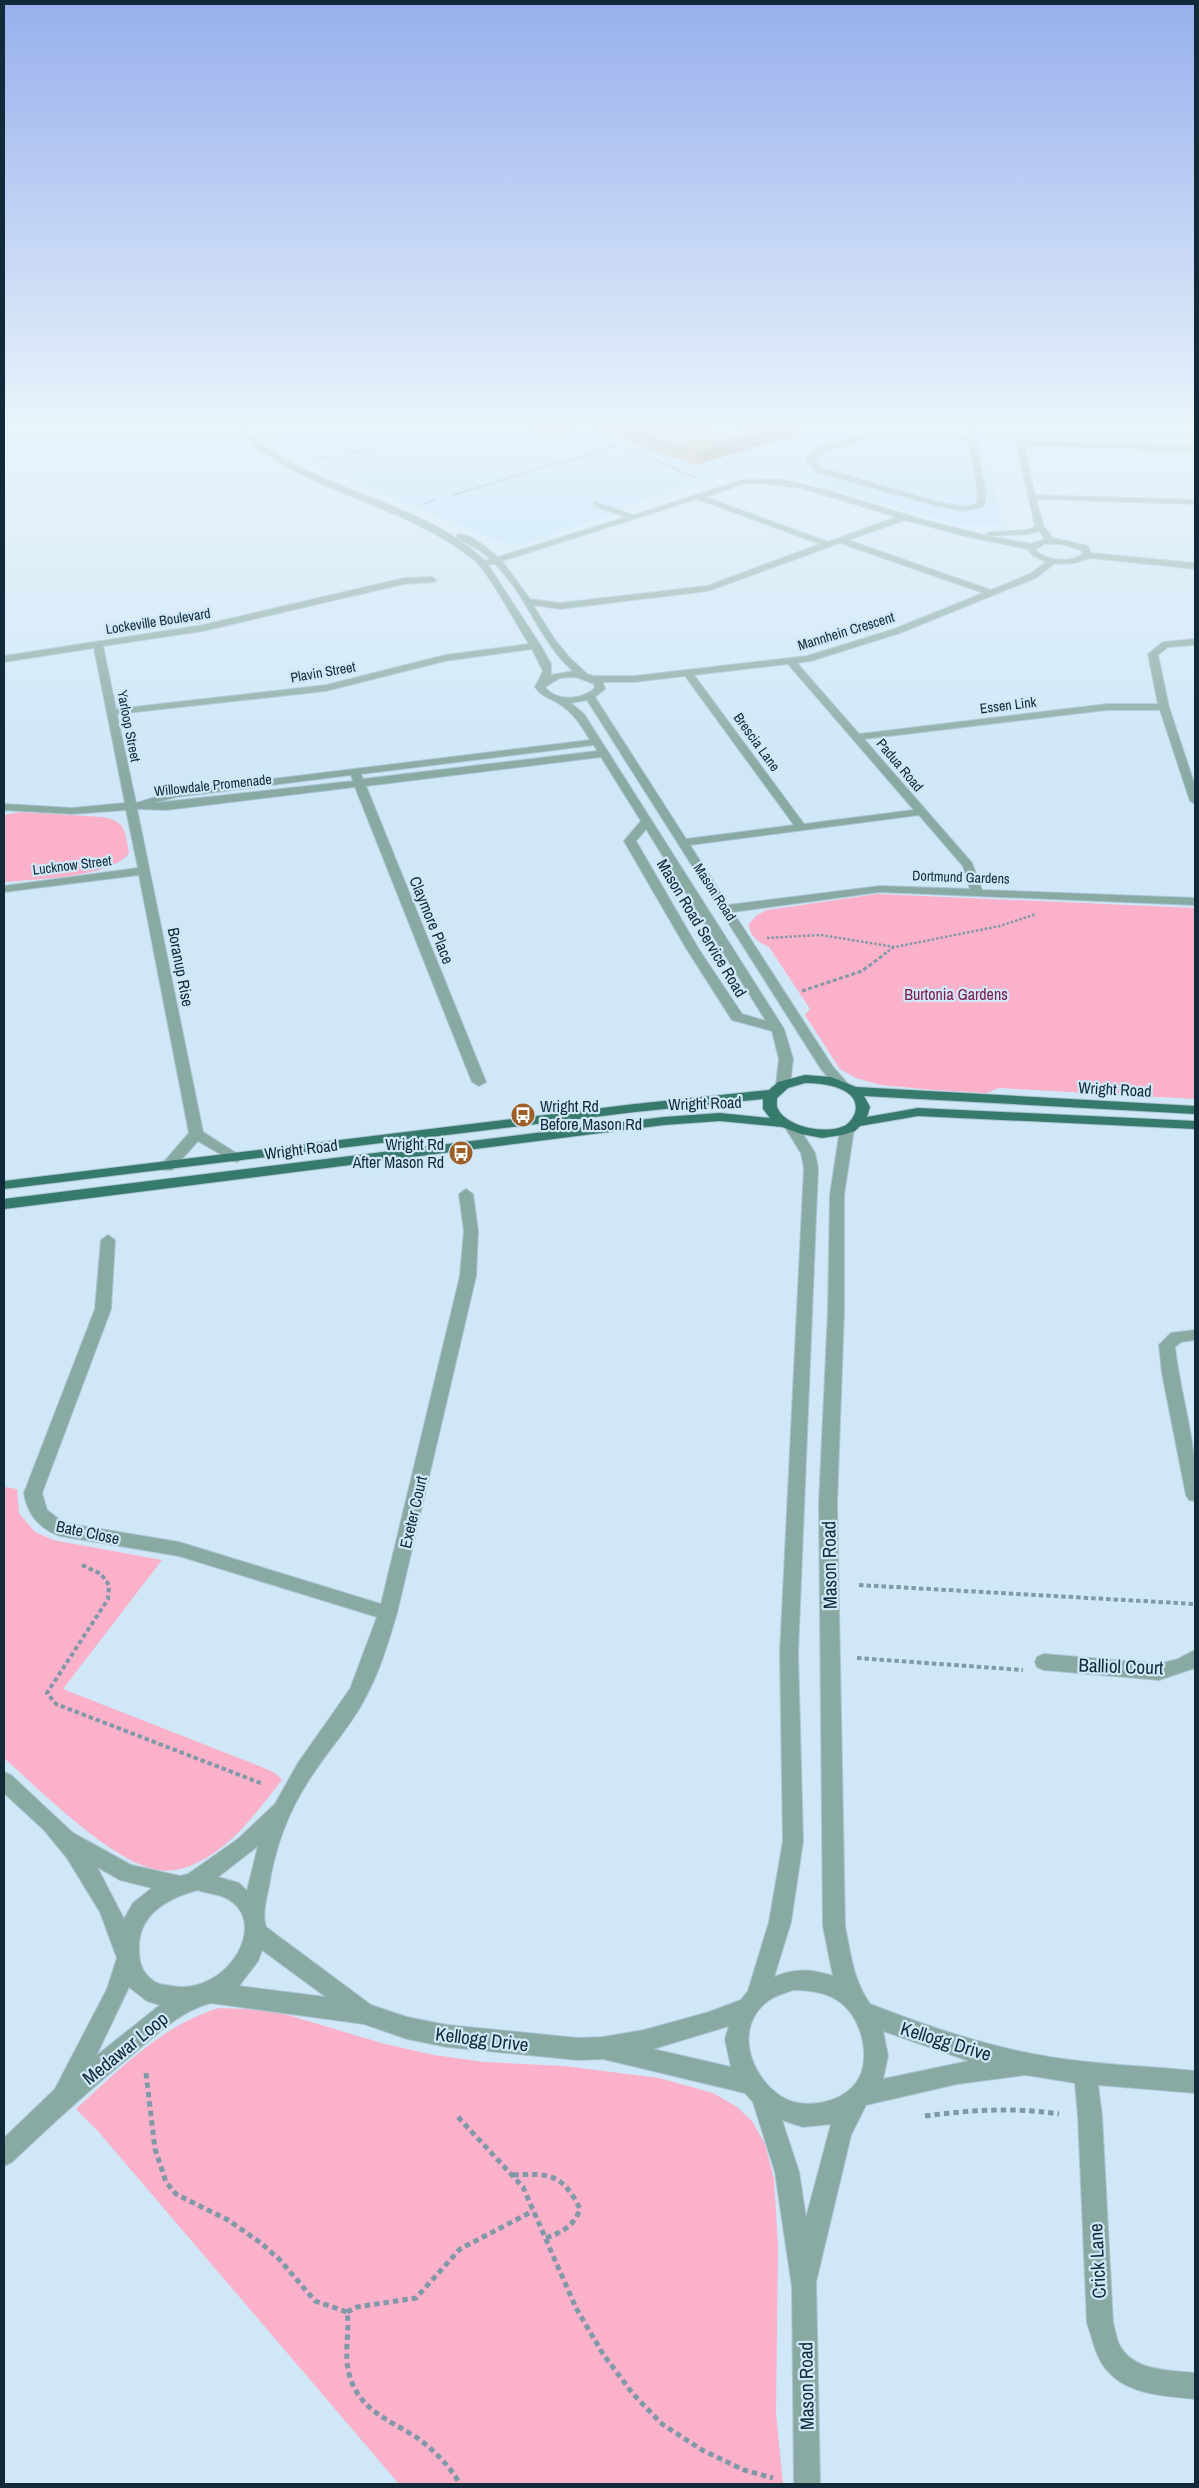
<svg xmlns="http://www.w3.org/2000/svg" width="1199" height="2488" font-family="'Archivo Narrow',sans-serif">
<rect width="100%" height="100%" fill="#cfe7f7"/>
<!-- built -->
<polygon fill="#b8e1fd" points="264,425 983,425 1002,526 963,526 786,476 767,472 752,473 741,470 620,508 611,515 523,543 504,543 312,465"/>
<!-- green -->
<g fill="#fab1c9">
<path d="M 21,812 L 102,817 C 126,821 125,831 129,853 C 112,878 33,879 4,882 L 4,815 Z"/>
<path d="M 877,894 L 1195,908 L 1195,1099 L 999,1088 L 986,1093 L 934,1090 L 881,1085 L 856,1078 L 840,1069 L 805,1015 L 810,1009 L 769,947 C 759,943 749,936 749,924 L 757,915 L 767,910 Z"/>
<path d="M 4,1487 L 17,1489 L 19,1513 L 35,1532 L 53,1540 L 162,1560 L 63,1689 L 264,1768 L 275,1773 L 282,1780 C 265,1801 248,1825 227,1843 C 209,1858 183,1874 159,1870 C 113,1864 39,1789 4,1758 Z"/>
<path d="M 219,2008 L 271,2010 L 385,2044 L 434,2055 L 484,2062 L 564,2066 L 659,2078 L 713,2093 L 737,2107 L 752,2121 L 765,2144 L 774,2179 L 778,2246 L 776,2413 L 783,2484 L 399,2484 L 97,2130 L 76,2109 C 119,2070 162,2025 219,2008 Z"/>
</g>
<g fill="none" stroke-linecap="round" stroke-linejoin="round">
<defs>
<g id="minor">
<path d="M 238,425 L 245,425 C 261,450 287,461 312,473 C 367,499 442,518 485,561 L 490,559 L 479,550 L 457,538 L 457,534 C 471,533 488,549 498,557 L 626,517 L 594,506 L 594,502 L 634,515 L 742,480 L 780,479 L 826,490 L 924,520 L 984,535 L 1031,544 L 1045,539 L 1039,531 L 1029,534 L 990,536 L 986,534 L 990,532 L 1028,530 L 1035,526 L 1012,425 L 1020,425 L 1023,441 L 1195,447 L 1195,451 L 1024,445 L 1035,495 L 1195,500 L 1195,504 L 1036,499 L 1044,527 L 1053,538 L 1088,546 L 1091,553 L 1195,563 L 1195,569 L 1090,558 L 1075,563 L 1054,564 L 1036,578 L 900,633 L 811,661 L 797,663 L 859,734 L 1107,704 L 1158,704 L 1148,654 L 1163,642 L 1195,639 L 1195,645 L 1168,647 L 1158,655 L 1169,707 L 1195,786 L 1195,804 L 1190,801 L 1160,710 L 1107,710 L 864,739 L 972,863 L 982,890 L 1195,898 L 1195,905 L 880,892 L 733,912 L 833,1067 L 849,1085 L 847,1088 L 837,1088 L 821,1069 L 587,700 L 571,703 L 584,714 L 784,1029 L 793,1059 L 790,1085 L 783,1089 L 776,1085 L 779,1059 L 772,1031 L 732,1020 L 686,948 L 624,841 L 641,821 L 601,757 L 366,786 L 486,1082 L 479,1086 L 472,1082 L 355,787 L 166,810 L 137,809 L 203,1132 L 244,1158 L 237,1162 L 232,1161 L 198,1141 L 172,1170 L 162,1170 L 160,1167 L 162,1164 L 189,1133 L 139,875 L 4,892 L 4,886 L 138,868 L 126,810 L 72,814 L 4,810 L 4,804 L 72,808 L 125,803 L 94,648 L 4,662 L 4,656 L 203,625 L 404,578 L 432,577 L 436,580 L 435,582 L 404,584 L 203,631 L 103,646 L 116,709 L 326,685 L 445,655 L 529,644 C 516,624 489,572 473,559 C 428,523 372,506 320,483 C 289,468 257,455 238,425 ZM 760,483 L 801,488 L 896,517 L 828,542 L 705,497 L 743,484 ZM 697,499 L 820,544 L 707,586 L 560,603 L 530,599 L 502,561 ZM 905,520 L 968,537 L 1028,549 L 1033,556 L 1046,562 L 1030,574 L 991,590 L 848,540 ZM 840,543 L 983,593 L 894,629 L 807,656 L 634,676 L 594,676 L 587,674 L 569,657 L 555,640 L 533,605 L 560,609 L 708,591 ZM 1044,544 L 1061,544 L 1081,550 L 1083,554 C 1070,563 1047,561 1035,550 ZM 495,564 C 527,595 539,641 573,671 L 551,675 L 551,664 L 541,646 L 488,565 ZM 532,649 L 543,671 L 535,687 C 542,697 548,697 558,703 C 573,712 581,725 590,740 L 175,791 L 136,803 L 117,714 L 326,691 L 445,661 ZM 788,664 L 914,810 L 804,824 L 694,675 ZM 685,676 L 794,825 L 686,839 L 595,697 L 605,689 L 603,682 L 634,682 ZM 576,677 L 594,684 L 595,688 C 582,700 556,702 545,687 L 560,678 ZM 594,745 L 597,751 L 363,779 L 361,774 ZM 351,775 L 353,781 L 154,803 L 176,797 ZM 919,815 L 963,866 L 970,889 L 880,886 L 728,905 L 690,845 ZM 646,829 L 766,1021 L 742,1014 L 698,948 L 636,841 Z"/>
<path d="M 966,425 L 974,425 L 986,495 L 984,506 L 965,511 L 937,506 L 816,472 L 806,460 L 810,453 L 818,448 L 876,431 L 947,433 L 968,436 ZM 876,435 L 947,437 L 969,441 L 978,495 L 977,503 L 965,507 L 938,502 L 822,468 L 814,460 L 824,452 Z"/>
<path d="M 793,1125 L 798,1126 L 815,1153 L 818,1168 L 798,1653 L 803,1841 L 791,1922 L 774,1977 C 795,1968 812,1969 833,1976 L 823,1926 L 819,1504 L 828,1311 L 830,1195 L 840,1129 L 847,1125 L 854,1129 L 844,1195 L 844,1311 L 837,1504 L 845,1926 C 851,1956 853,1979 870,2004 C 929,2027 988,2047 1050,2057 C 1098,2065 1147,2066 1195,2071 L 1195,2093 L 1098,2085 L 1102,2116 L 1113,2323 C 1115,2329 1116,2336 1118,2342 C 1131,2372 1168,2370 1195,2373 L 1195,2399 C 1166,2396 1126,2395 1106,2369 C 1095,2356 1093,2339 1087,2323 L 1078,2116 L 1075,2083 L 1026,2075 L 957,2084 L 866,2105 L 851,2135 L 816,2282 L 820,2484 L 794,2484 L 792,2287 L 775,2172 L 753,2102 L 745,2093 L 603,2059 L 578,2060 L 447,2047 L 407,2039 L 364,2024 L 211,2003 C 180,2011 156,2035 132,2055 C 90,2089 51,2125 12,2162 L 4,2166 L 4,2138 L 55,2089 L 107,1989 L 117,1958 L 100,1912 L 67,1858 L 44,1830 L 4,1793 L 4,1772 L 11,1775 L 73,1833 L 131,1865 L 180,1876 L 188,1874 L 238,1839 L 275,1804 L 298,1763 L 350,1689 L 377,1617 L 179,1556 L 60,1536 C 40,1529 27,1514 24,1493 L 95,1309 L 101,1240 L 108,1235 L 115,1240 L 111,1309 L 42,1493 L 47,1510 L 64,1523 L 179,1542 L 381,1604 L 460,1276 L 464,1231 L 459,1194 L 466,1189 L 473,1194 L 478,1231 L 476,1276 L 397,1613 C 388,1643 379,1674 363,1702 C 349,1728 329,1749 313,1774 C 290,1807 275,1846 269,1886 C 266,1900 262,1915 266,1927 L 371,2005 L 407,2017 L 447,2025 L 578,2038 L 603,2037 L 644,2030 L 709,2012 L 741,2000 L 748,1991 L 769,1922 L 783,1841 L 780,1653 L 804,1168 L 801,1153 L 786,1129 ZM 258,1846 L 247,1891 L 239,1883 L 218,1877 ZM 97,1867 L 120,1880 L 152,1888 L 133,1903 L 124,1919 ZM 198,1890 C 206,1893 216,1894 224,1897 C 273,1919 228,1996 172,1986 C 165,1985 157,1985 151,1979 C 141,1971 139,1961 139,1949 C 138,1914 168,1898 198,1890 ZM 262,1950 L 326,1997 L 239,1986 L 258,1961 ZM 129,1987 L 147,2001 L 160,2005 L 96,2056 ZM 793,1990 C 804,1990 816,1991 827,1995 C 855,2005 868,2039 863,2067 C 857,2100 809,2113 782,2097 C 750,2077 733,2027 768,2001 C 774,1996 785,1993 793,1990 ZM 729,2026 L 725,2039 L 731,2067 L 653,2049 ZM 883,2031 L 969,2061 L 883,2079 L 888,2056 ZM 782,2120 L 803,2127 L 831,2124 L 806,2218 L 799,2172 Z"/>
<path d="M 1195,1330 L 1195,1340 L 1181,1342 L 1175,1347 C 1181,1400 1199,1447 1195,1501 L 1189,1500 L 1186,1495 L 1162,1373 L 1159,1345 L 1171,1333 Z"/>
<polygon points="1195,1650 1195,1668 1159,1680 1044,1670 1037,1667 1035,1662 1037,1657 1044,1654 1159,1664 1178,1659"/>
</g>
<path id="major" d="M 805,1075 L 831,1077 L 856,1087 L 1195,1106 L 1195,1114 L 864,1096 L 870,1107 L 867,1117 L 918,1108 L 1195,1121 L 1195,1129 L 918,1116 L 860,1126 L 855,1131 L 842,1135 L 822,1138 L 801,1134 L 782,1127 L 720,1121 L 664,1125 L 4,1209 L 4,1199 L 664,1117 L 720,1113 L 770,1118 L 763,1109 L 763,1099 L 635,1112 L 4,1189 L 4,1181 L 635,1104 L 769,1090 L 778,1082 ZM 805,1083 C 822,1083 862,1087 855,1113 C 853,1118 850,1122 846,1125 C 829,1135 787,1128 778,1109 C 776,1106 777,1102 777,1098 L 788,1088 Z"/>
</defs>
<!-- minor casing -->
<use href="#minor" stroke="#adc5d5" stroke-width="2"/>
<!-- major casing -->
<use href="#major" stroke="#adc5d5" stroke-width="2"/>
<!-- path-far4 -->
<g stroke="#8099a9" stroke-width="2" stroke-dasharray="2 1" stroke-linecap="butt">
<polyline points="538,434 586,436 678,468 673,469 697,478"/>
<polyline points="346,454 378,448 391,425"/>
<polyline points="319,458 329,457"/>
<polyline points="453,495 615,446"/>
<polyline points="423,504 435,500"/>
</g>
<!-- path-far3 -->
<g stroke="#8099a9" stroke-width="2.5" stroke-dasharray="2.5 2" stroke-linecap="butt">
<polyline points="767,938 821,935 895,947 1000,926 1036,914"/>
<polyline points="884,954 894,947"/>
</g>
<!-- path-far2 -->
<polyline stroke="#8099a9" stroke-width="3" stroke-dasharray="4 2.5" stroke-linecap="butt" points="802,991 862,971 886,953"/>
<!-- path-far1 -->
<g stroke="#8099a9" stroke-width="4" stroke-dasharray="4.5 3" stroke-linecap="butt">
<polyline points="82,1565 101,1574 109,1585 108,1599 47,1693 56,1704 263,1784"/>
<polyline points="859,1585 1195,1604"/>
<polyline points="857,1658 1023,1670"/>
</g>
<!-- path -->
<g stroke="#8099a9" stroke-width="5" stroke-dasharray="5.5 4" stroke-linecap="butt">
<path d="M 146,2073 L 155,2149 L 166,2182 L 176,2194 L 228,2220 L 261,2243 L 280,2260 L 315,2301 L 347,2312 C 350,2333 343,2356 350,2377 C 360,2410 389,2420 416,2437 C 434,2450 449,2465 460,2484"/>
<path d="M 925,2116 C 970,2110 1014,2107 1059,2114"/>
<polyline points="458,2117 523,2187 576,2308 603,2354 633,2394 662,2424 702,2450 744,2470 773,2478"/>
<path d="M 513,2175 C 550,2173 563,2174 580,2209 C 574,2226 562,2232 546,2238"/>
<polyline points="347,2312 357,2307 416,2298 460,2249 533,2211"/>
</g>
<!-- minor -->
<use href="#minor" fill="#89aaa2" fill-rule="evenodd"/>
<!-- major -->
<use href="#major" fill="#367a6c" fill-rule="evenodd"/>
</g>
<!-- wall -->
<polygon fill="#bb8c69" points="533,425 697,425 739,439 740,425 799,425 798,440 777,440 696,465 590,428 570,428 568,433 533,432"/>
<!-- shaded-wall -->
<g fill="#997255">
<polygon points="568,425 569,425 570,428 568,433"/>
<polygon points="778,427 777,440 696,465 697,452"/>
</g>
<!-- building -->
<polygon fill="#daa37a" stroke="#997255" points="618,425 697,425 739,439 740,425 799,425 799,428 778,427 697,452"/>
<!-- sky -->
<linearGradient id="sky" x2="0" y2="1"><stop stop-color="#97afed"/><stop offset="0.55" stop-color="#e9f4fb"/><stop offset="1" stop-color="#e9f4fb" stop-opacity="0"/></linearGradient>
<rect width="1199" height="774" fill="url(#sky)"/>
<!-- icons -->
<defs>
<symbol id="bus-disc" viewBox="-11 -11 22 22"><circle r="9.5" fill="#9e5e27" stroke="#cfe7f7"/><path d="M-5-6H5V4H4V6H2V4H-2V6H-4V4H-5ZM-3.5-4V0h7V-4ZM-3.5 1.2v1.5H-2V1.2ZM2 1.2v1.5H3.5V1.2Z" fill="#fff"/></symbol>
</defs>
<g fill-rule="evenodd">
<use href="#bus-disc" x="509" y="1101" width="28" height="28"/>
<use href="#bus-disc" x="447" y="1139" width="28" height="28"/>
</g>
<g text-anchor="middle" stroke-width="4.5" stroke-linejoin="round" paint-order="stroke">
<!-- far-street labels -->
<g font-size="14" fill="#112a3a" stroke="#cfe7f7">
<text transform="translate(158 621) rotate(-9)" y="5">Lockeville Boulevard</text>
<text transform="translate(846 631) rotate(-17)" y="5">Mannhein Crescent</text>
<text transform="translate(323 672) rotate(-10)" y="5">Plavin Street</text>
<text transform="translate(1008 705) rotate(-7)" y="5">Essen Link</text>
<text transform="translate(129 726) rotate(79)" y="5">Yarloop Street</text>
<text transform="translate(757 742) rotate(54)" y="5">Brescia Lane</text>
<text transform="translate(900 765) rotate(50)" y="5">Padua Road</text>
<text transform="translate(213 785) rotate(-6)" y="5">Willowdale Promenade</text>
<text transform="translate(72 865) rotate(-7)" y="5">Lucknow Street</text>
<text transform="translate(961 877) rotate(2)" y="5">Dortmund Gardens</text>
<text transform="translate(715 892) rotate(57)" y="5">Mason Road</text>
</g>
<!-- street labels -->
<g font-size="16" fill="#112a3a" stroke="#cfe7f7">
<text transform="translate(432 920) rotate(68)" y="6">Claymore Place</text>
<text transform="translate(702 928) rotate(59)" y="6">Mason Road Service Road</text>
<text transform="translate(181 967) rotate(79)" y="6">Boranup Rise</text>
<text transform="translate(1115 1089) rotate(3)" y="6">Wright Road</text>
<text transform="translate(705 1103) rotate(-2)" y="6">Wright Road</text>
<text transform="translate(301 1149) rotate(-7)" y="6">Wright Road</text>
<text transform="translate(413 1512) rotate(-77)" y="6">Exeter Court</text>
<text transform="translate(88 1532) rotate(12)" y="6">Bate Close</text>
</g>
<!-- park labels -->
<g font-size="16" fill="#801c4a" stroke="#cfe7f7">
<text x="956" y="1000">Burtonia Gardens</text>
</g>
<!-- poi labels -->
<g font-size="16" fill="#112a3a" stroke="#cfe7f7" text-anchor="start">
<text x="540" y="1112">Wright Rd<tspan x="540" dy="18">Before Mason Rd</tspan></text>
<text x="444" y="1150" text-anchor="end">Wright Rd<tspan x="444" dy="18">After Mason Rd</tspan></text>
</g>
<!-- near-street labels -->
<g font-size="19" fill="#112a3a" stroke="#cfe7f7">
<text transform="translate(829 1565) rotate(-91)" y="7">Mason Road</text>
<text transform="translate(1121 1666) rotate(2)" y="7">Balliol Court</text>
<text transform="translate(482 2039) rotate(7)" y="7">Kellogg Drive</text>
<text transform="translate(946 2041) rotate(17)" y="7">Kellogg Drive</text>
<text transform="translate(125 2048) rotate(-39)" y="7">Medawar Loop</text>
<text transform="translate(1097 2261) rotate(-93)" y="7">Crick Lane</text>
<text transform="translate(806 2386) rotate(-91)" y="7">Mason Road</text>
</g>
</g>
<!-- border -->
<rect width="1199" height="2488" fill="none" stroke="#112a3a" stroke-width="10"/>
</svg>
